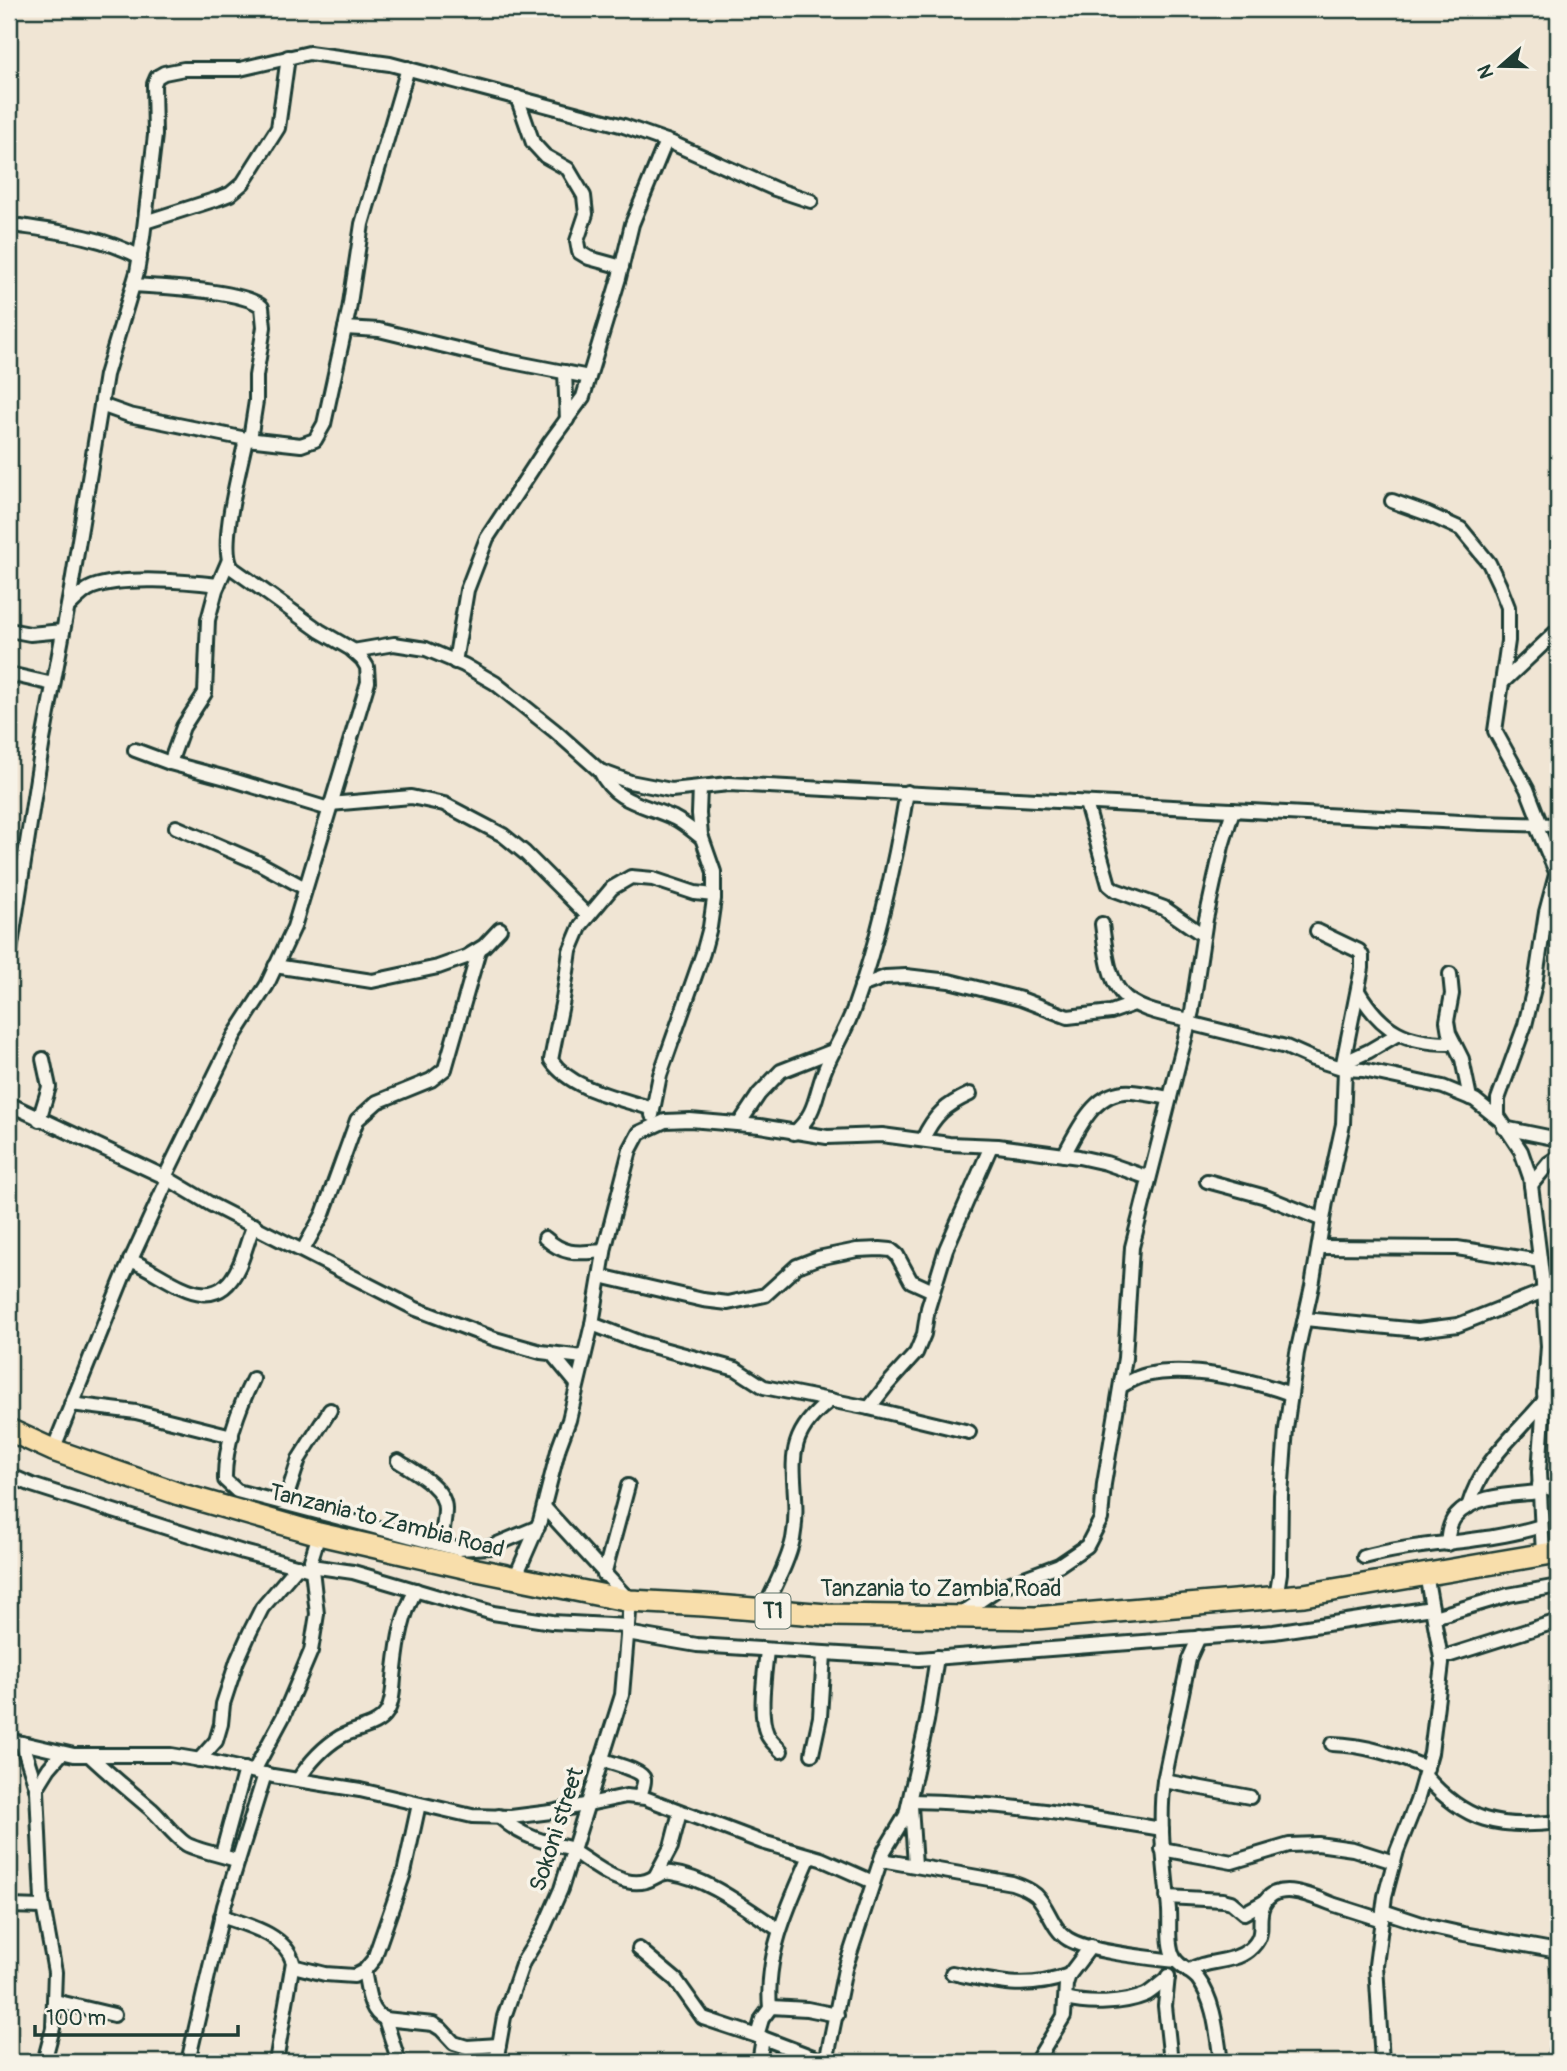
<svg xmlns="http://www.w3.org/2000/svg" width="1567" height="2071" font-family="Pangolin,sans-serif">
<rect width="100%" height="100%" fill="#f0e5d4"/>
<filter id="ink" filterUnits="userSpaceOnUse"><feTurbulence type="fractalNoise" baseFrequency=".0143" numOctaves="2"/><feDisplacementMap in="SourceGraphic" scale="14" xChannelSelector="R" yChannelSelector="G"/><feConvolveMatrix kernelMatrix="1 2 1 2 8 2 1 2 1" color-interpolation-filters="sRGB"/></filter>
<g filter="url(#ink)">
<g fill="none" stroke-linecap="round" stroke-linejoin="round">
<defs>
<g id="street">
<polyline points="517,97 533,143 545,156 568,169 584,196 586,214 577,241 579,252 589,258 622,267"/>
<polyline points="145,222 217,199 230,194 243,183 278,128 288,57"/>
<path d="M 20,226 C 61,232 103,237 140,257"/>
<path d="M 133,285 C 161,287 245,290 262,307 L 264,327 L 256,376 L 256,401 L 250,439"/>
<polyline points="345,328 379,330 502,360 589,377"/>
<polyline points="565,372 567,420"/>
<polyline points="101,405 129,415 246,439 301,445 315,440 324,424 349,310 362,224 408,68"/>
<polyline points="1392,501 1428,514 1461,529 1489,563 1499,584 1508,607 1508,641 1495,731 1527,789 1541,825"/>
<path d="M 68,607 C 75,600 84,590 93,587 C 124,576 185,581 218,585"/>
<polyline points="9,630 30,634 63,631"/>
<polyline points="353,651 394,644 426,649 464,665 495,683 555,731 600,771 630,782 671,790 729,784 1480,823 1558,825"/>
<polyline points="455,662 467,590 487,538 550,442 583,397 619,278 632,224 666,141"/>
<polyline points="9,674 53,684"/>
<polyline points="1503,682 1558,630"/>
<polyline points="135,750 170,763 226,778 329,809"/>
<polyline points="170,763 183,727 205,693 208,620 216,590 228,562"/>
<path d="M 600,771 C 615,803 644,804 674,818 C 684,823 693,831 702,838"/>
<polyline points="1086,803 1109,885 1115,890 1164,908 1203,935"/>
<polyline points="330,804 411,797 444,804 503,835 525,853 588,916"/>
<polyline points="1536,825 1556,872"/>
<polyline points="176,827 259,863 305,888"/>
<path d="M 1102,924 C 1111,995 1116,1006 1190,1020"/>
<polyline points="1317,931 1359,951 1362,956 1362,968 1342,1068"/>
<polyline points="9,958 43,740 71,589 106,375 137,272 143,237 155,135 154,84 157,77 164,73 184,69 240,69 309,53 390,64 624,126 672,143 775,189 811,201"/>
<polyline points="275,966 372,981 438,967 466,957 484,946 500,929"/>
<polyline points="1450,974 1452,994 1447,1021 1449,1033 1462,1059 1470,1098"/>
<polyline points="861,986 885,977 906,976 949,981 1021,999 1068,1017 1111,1012 1134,1004"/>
<path d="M 1358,991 C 1382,1031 1406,1044 1454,1043"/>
<polyline points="1189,1023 1286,1047 1313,1059 1345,1069 1363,1070 1443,1087 1475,1100 1500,1120"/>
<polyline points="1343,1063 1369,1051 1398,1034"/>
<polyline points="9,1104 165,1177 212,1205 416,1309 495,1339 541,1352 583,1357"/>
<path d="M 653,1109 C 619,1098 571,1090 551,1060 L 563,999 L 570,951 L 581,925 L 612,888 L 631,877 L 653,879 L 695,893 L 714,895"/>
<polyline points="652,1115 660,1075 703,953 710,927 714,899 714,872 701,835 699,814 700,787"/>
<polyline points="39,1120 49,1087 43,1059"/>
<polyline points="739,1124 759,1094 781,1071 835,1050"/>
<polyline points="1504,1128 1558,1139"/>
<path d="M 794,1133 C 818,1112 814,1095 826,1067 C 835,1046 848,1027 855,1005 C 880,935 895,864 907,792"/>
<path d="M 923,1139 C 934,1115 946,1105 970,1094"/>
<path d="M 1064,1155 C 1079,1128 1095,1089 1132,1092 C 1144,1093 1157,1096 1170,1098"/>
<path d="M 165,1177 L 234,1036 L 267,985 L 294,927 L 368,682 L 367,667 L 362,659 L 351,649 L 320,631 L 232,568 C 218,547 241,465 246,439"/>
<polyline points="1207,1181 1266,1197 1323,1220"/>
<polyline points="1531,1185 1549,1163 1558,1157"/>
<path d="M 545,1238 C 565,1256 578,1253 604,1251"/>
<polyline points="1319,1247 1457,1248 1540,1261"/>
<polyline points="303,1250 323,1214 357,1120 377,1102 431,1080 445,1069 479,950"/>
<path d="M 130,1260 C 167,1274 213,1324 239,1266 C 245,1253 248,1238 254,1225"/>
<polyline points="600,1276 703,1300 728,1303 765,1295 797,1266 818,1258 857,1250 880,1249 891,1250 897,1255 911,1281 933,1291"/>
<polyline points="1543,1285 1558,1288"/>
<polyline points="1305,1319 1418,1330 1458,1325 1544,1291"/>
<polyline points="592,1324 641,1343 736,1369 764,1387 869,1408 969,1432"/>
<polyline points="552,1354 577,1384"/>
<path d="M 253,1379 C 239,1407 224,1448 225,1480 L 237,1491 L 458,1549 L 490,1547 L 538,1527"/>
<path d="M 1121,1386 C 1129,1382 1137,1377 1146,1375 C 1189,1365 1251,1380 1291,1394"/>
<polyline points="1544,1393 1558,1389"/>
<polyline points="71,1404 136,1412 232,1436"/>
<polyline points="869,1408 887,1385 916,1353 924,1334 928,1308 946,1249 991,1146"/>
<polyline points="53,1450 123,1277 168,1179"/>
<path d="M 398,1461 C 415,1472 445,1487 445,1509 C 445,1520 442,1533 441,1544"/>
<polyline points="9,1475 32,1485 101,1507 243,1552 311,1570"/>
<polyline points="1539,1485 1558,1491"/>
<polyline points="285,1502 299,1459 330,1410"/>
<path d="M 1468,1507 C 1482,1460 1515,1436 1544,1401"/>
<path d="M 1447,1544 C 1448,1535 1449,1524 1455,1517 C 1474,1494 1512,1495 1540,1492"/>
<polyline points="1543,1555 1539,1472 1548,1346 1544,1291 1530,1177 1521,1151 1498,1116 1498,1099 1525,1025 1535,984 1546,912 1558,867"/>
<path d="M 1364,1557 C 1422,1541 1483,1544 1541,1526"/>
<polyline points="311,1566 353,1572 493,1613 552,1622 628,1626"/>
<polyline points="604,1575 628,1486"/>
<polyline points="515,1578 540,1521 559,1447 569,1420 592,1324 605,1247 630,1150 639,1133 665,1121 690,1120 760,1126 827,1137 882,1135 949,1144 998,1146 1079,1157 1106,1163 1149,1178"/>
<polyline points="1276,1598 1280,1573 1281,1495 1286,1429 1297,1353 1312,1286 1326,1202 1343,1124 1345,1069"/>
<path d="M 764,1610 C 774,1587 788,1563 793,1539 C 804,1479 771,1445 831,1400"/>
<polyline points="958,1616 1000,1587 1059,1565 1087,1546 1101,1519 1104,1484 1125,1358 1132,1247 1192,1011 1206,919 1222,846 1233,810"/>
<polyline points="1434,1617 1508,1595 1558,1586"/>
<polyline points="627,1633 697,1645 919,1659 1274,1632 1432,1608"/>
<path d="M 1199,1637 L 1189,1659 L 1164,1781 C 1158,1824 1165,1867 1169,1910 C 1170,1926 1167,1944 1174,1958 C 1180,1968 1192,1971 1198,1979 C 1215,2001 1217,2036 1221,2062"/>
<path d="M 767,1650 C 765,1672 758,1714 767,1734 C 770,1741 776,1745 781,1751"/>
<polyline points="1441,1658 1558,1621"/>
<polyline points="9,1740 74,1755 171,1755 212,1762 273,1776 360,1790 472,1816 511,1817 551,1812 626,1796 645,1798 762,1842 821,1859 873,1882"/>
<polyline points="22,1743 37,1790 42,1900 55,1972 53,2028 44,2062"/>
<path d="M 1332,1744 C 1366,1745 1395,1755 1427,1768"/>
<polyline points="812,1754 820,1717 824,1654"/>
<path d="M 89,1755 C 109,1774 130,1791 151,1809 C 162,1819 174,1836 186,1844 C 198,1851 223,1855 238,1861"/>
<path d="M 601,1759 C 610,1763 642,1770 644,1779 C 645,1783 641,1792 640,1797"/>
<polyline points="199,1760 216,1741 221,1724 223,1704 237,1661 250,1632 262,1608 298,1566"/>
<polyline points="254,1771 283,1717 311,1651 317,1614 311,1560 319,1534"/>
<path d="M 1425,1776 C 1465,1822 1499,1829 1558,1822"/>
<path d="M 298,1780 C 309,1763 322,1748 340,1737 C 355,1728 377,1728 387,1712 C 394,1700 393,1682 395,1669 C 398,1642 402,1614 416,1590"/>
<polyline points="1164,1781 1250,1797"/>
<polyline points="36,1789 49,1768 62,1753"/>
<path d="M 911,1801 C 998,1802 1076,1815 1162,1829"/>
<polyline points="911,1806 915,1865"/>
<path d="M 499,1816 C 520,1837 547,1843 574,1849"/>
<polyline points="1162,1849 1232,1862 1289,1845 1318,1844 1353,1849 1394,1862"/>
<path d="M 574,1852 C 594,1865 621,1888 646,1881 C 656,1878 661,1871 671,1873 C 709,1878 748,1910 780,1930"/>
<polyline points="222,1854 245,1769"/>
<path d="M 881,1860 L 1012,1883 C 1021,1886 1029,1889 1036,1895 C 1049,1908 1052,1929 1068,1939 C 1089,1952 1150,1958 1175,1961"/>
<polyline points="656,1875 671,1847 680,1812"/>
<polyline points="1167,1897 1223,1900 1231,1902 1244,1913 1264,1902"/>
<polyline points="9,1906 42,1907"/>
<polyline points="1383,1911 1428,1926 1464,1934 1558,1951"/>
<path d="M 221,1916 C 247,1925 285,1934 293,1962 L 276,2062"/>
<polyline points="639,1949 676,1980 703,2018 763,2038 826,2062 845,1969 883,1853 906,1815 927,1721 937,1657"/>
<polyline points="1557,1951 1558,1971"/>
<polyline points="293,1966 325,1974 354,1976 364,1971 374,1959 404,1873 419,1804"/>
<path d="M 364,1971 C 368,1988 368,2011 385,2019 L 433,2024 L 441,2029 L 454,2043 L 467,2047 L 499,2045"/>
<path d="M 1188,1971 C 1206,1959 1232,1964 1249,1950 C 1268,1934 1256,1922 1263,1906 C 1275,1877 1316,1898 1335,1905 C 1351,1910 1366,1915 1382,1920"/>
<path d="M 952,1973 C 996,1982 1026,1991 1069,1975"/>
<polyline points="1168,1976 1165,2006 1171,2062"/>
<path d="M 1066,1999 C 1088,2005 1123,2004 1145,1995 C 1153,1991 1160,1983 1168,1978"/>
<polyline points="55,2001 114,2015"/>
<path d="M 770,2008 C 765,1954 789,1904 810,1856"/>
<polyline points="385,2019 399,2062"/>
<polyline points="757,2036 762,2019 771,2007 807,2009 837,2015"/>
<polyline points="188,2062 224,1906 265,1774"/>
<polyline points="496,2062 504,2017 523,1962 543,1930 561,1889 622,1695 630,1601 544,1507"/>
<polyline points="759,2062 763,2038"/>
<polyline points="1036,2062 1064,2016 1066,1984 1069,1975 1091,1946"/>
<polyline points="1382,2062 1376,1965 1385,1896 1397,1851 1417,1801 1431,1753 1442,1664 1426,1574"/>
<polyline points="1554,2062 1558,2041"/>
</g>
<polyline id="highway" points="9,1430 53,1450 179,1494 319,1534 477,1570 630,1601 704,1605 827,1615 1036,1618 1304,1595 1558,1552"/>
</defs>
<!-- street casing -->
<use href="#street" stroke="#1f3d34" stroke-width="18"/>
<!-- highway casing -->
<use href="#highway" stroke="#1f3d34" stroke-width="26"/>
<!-- street -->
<use href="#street" stroke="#f7f3e8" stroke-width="12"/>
<!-- highway -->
<use href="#highway" stroke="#f8deab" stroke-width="21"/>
</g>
</g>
<g text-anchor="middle" stroke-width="7" stroke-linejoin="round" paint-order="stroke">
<!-- shield labels -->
<rect fill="#f7f3e8" stroke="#60746a" stroke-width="2" x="755.5" y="1593.5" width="35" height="35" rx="5"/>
<g font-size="21" font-weight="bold" fill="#1f3d34">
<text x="773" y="1618">T1</text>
</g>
<!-- street labels -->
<g font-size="23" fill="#1f3d34" stroke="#f7f3e8">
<text transform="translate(387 1520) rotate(14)" y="8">Tanzania to Zambia Road</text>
<text x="941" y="1596">Tanzania to Zambia Road</text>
<text transform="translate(556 1829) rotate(-72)" y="8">Sokoni street</text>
</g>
</g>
<!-- margin -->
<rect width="1567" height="2071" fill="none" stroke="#f7f3e8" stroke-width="35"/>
<rect x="18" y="18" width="1532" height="2036" fill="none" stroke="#1f3d34" stroke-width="2.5" filter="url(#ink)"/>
<!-- north arrow -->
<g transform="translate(1501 66) rotate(250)" stroke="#f7f3e8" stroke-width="5" paint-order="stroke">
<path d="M0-5L12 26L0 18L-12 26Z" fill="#1f3d34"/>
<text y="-10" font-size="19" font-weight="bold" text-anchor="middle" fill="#1f3d34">N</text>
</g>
<!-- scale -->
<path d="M35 2025v10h203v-10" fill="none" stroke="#1f3d34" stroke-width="3.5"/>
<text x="46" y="2025" font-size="21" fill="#1f3d34" stroke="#f7f3e8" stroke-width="5" paint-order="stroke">100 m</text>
</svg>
